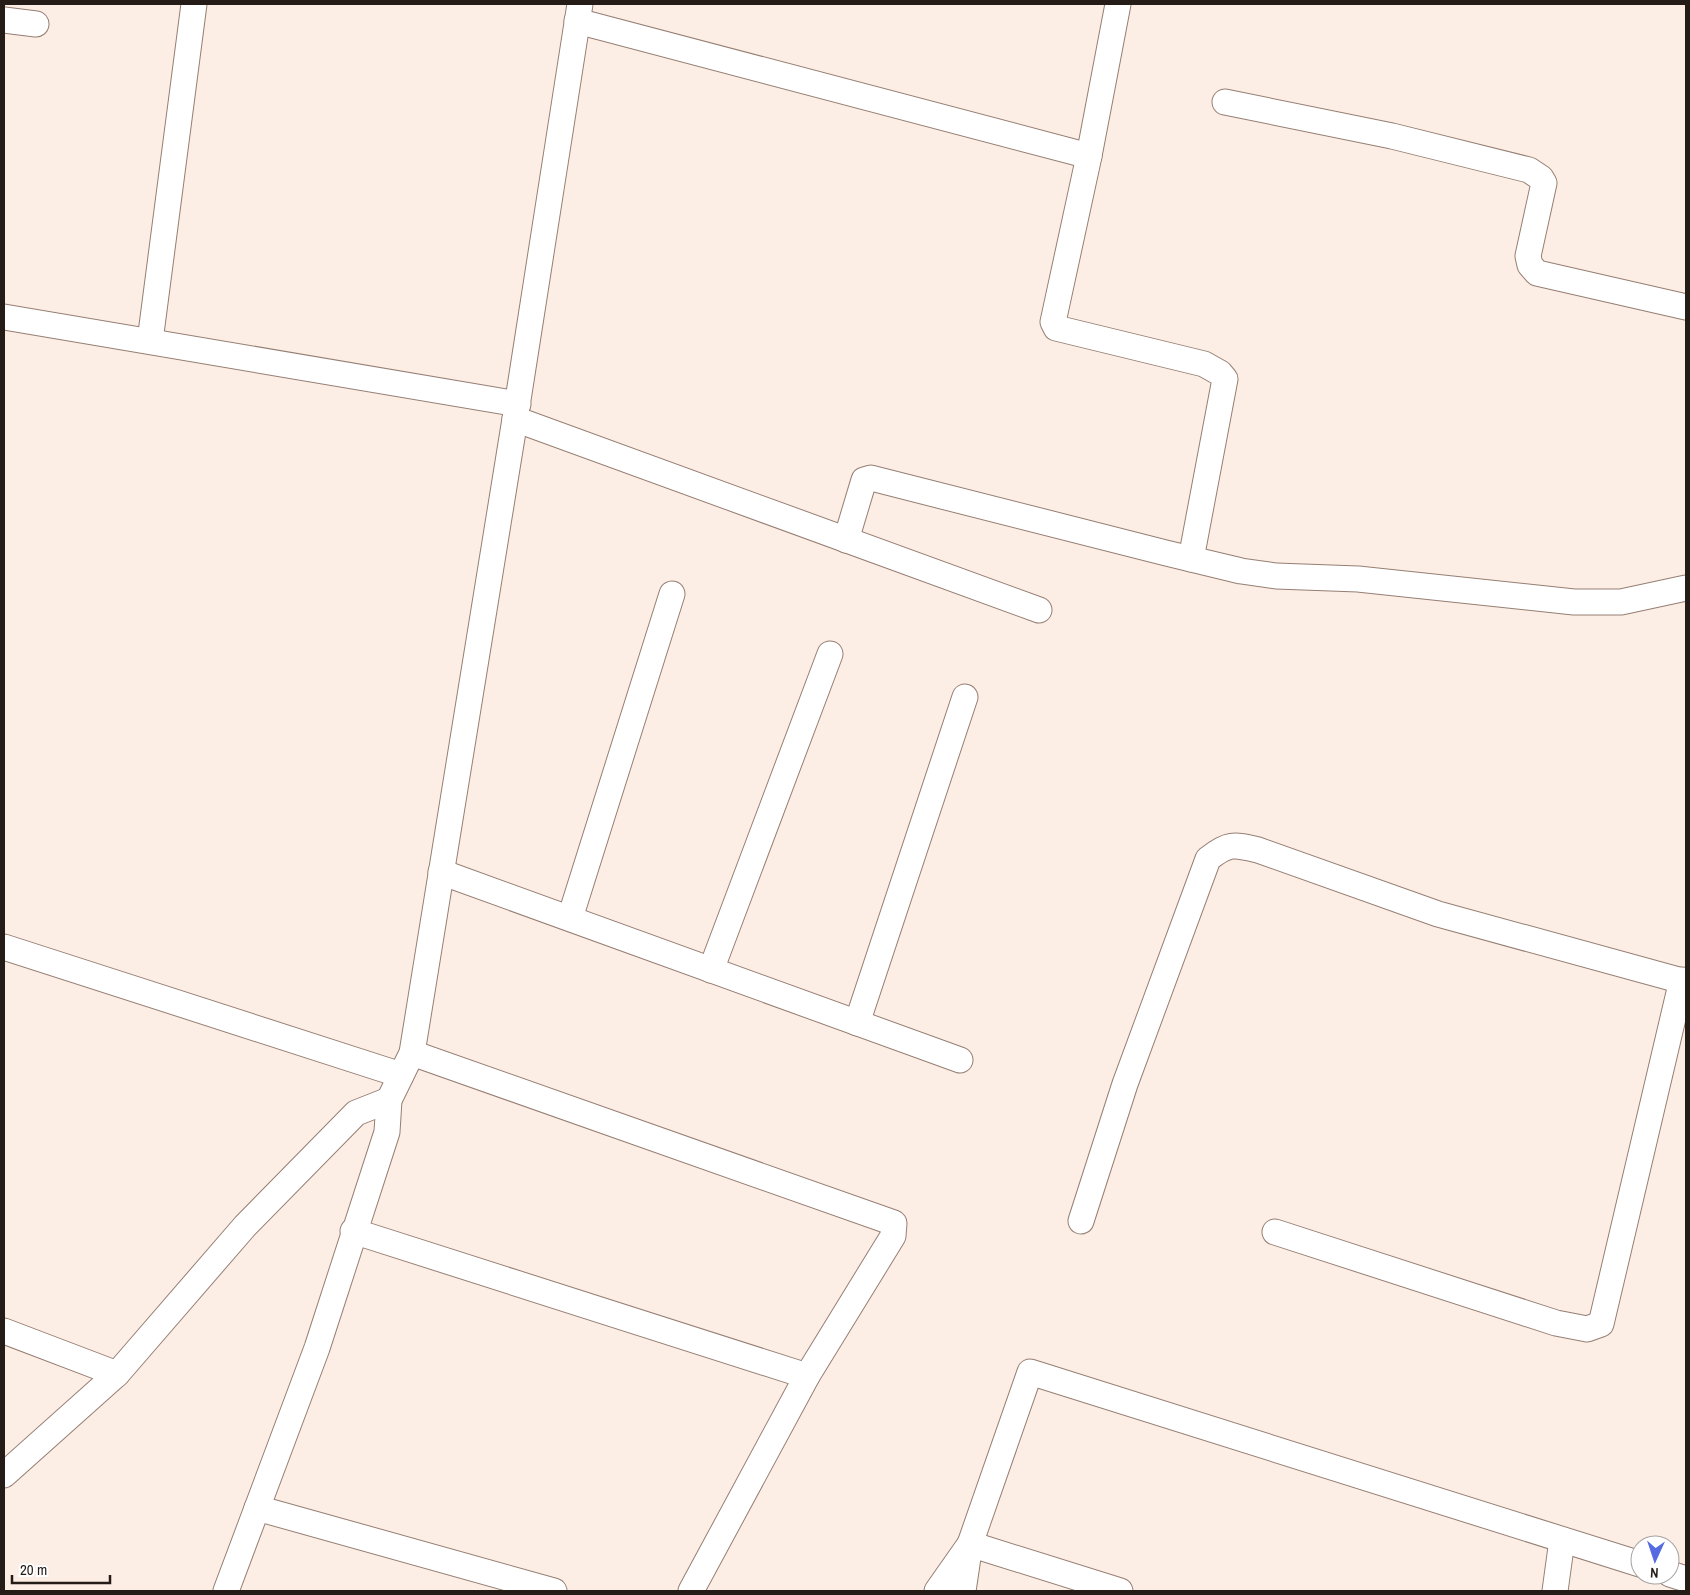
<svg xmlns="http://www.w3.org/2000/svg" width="1690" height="1595" font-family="'Archivo Narrow',sans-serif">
<rect width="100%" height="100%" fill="#fcede5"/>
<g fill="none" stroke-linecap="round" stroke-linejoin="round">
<defs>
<g id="street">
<polyline points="1118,4 1089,156 1053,322 1056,328 1204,364 1220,373 1225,379 1191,559"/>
<polyline points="4,20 36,24"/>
<polyline points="577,21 1089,156"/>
<polyline points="1225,102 1392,136 1529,170 1541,178 1544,183 1528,256 1530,265 1537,273 1686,307"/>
<polyline points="4,317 518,404"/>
<polyline points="150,341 194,4"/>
<polyline points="515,419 1039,610"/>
<polyline points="846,540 864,480 871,478 1166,553 1241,571 1276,576 1358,579 1574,602 1621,602 1686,588"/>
<polyline points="441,872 960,1060"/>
<polyline points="570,918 672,594"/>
<polyline points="4,947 401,1075"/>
<polyline points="711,970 830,654"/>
<polyline points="857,1023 965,697"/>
<polyline points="412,1053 894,1223 893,1236 807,1376"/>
<path d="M 1081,1221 L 1125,1084 L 1208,859 C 1228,843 1233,844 1258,850 L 1438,914 L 1686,982"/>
<polyline points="353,1231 807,1376 691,1591"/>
<polyline points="1275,1232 1556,1323 1587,1329 1601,1324 1682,980"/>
<polyline points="4,1331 117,1374 245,1226 356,1113 389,1100"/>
<polyline points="4,1475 117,1374"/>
<polyline points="257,1508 554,1591"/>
<polyline points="1670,1574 1686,1579"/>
<polyline points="226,1591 317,1348 387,1132 389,1100 412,1053 515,419 580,4"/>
<polyline points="937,1591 970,1544 1120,1591"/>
<polyline points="963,1591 970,1544 1030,1372 1640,1564"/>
<polyline points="1555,1591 1562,1540"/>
</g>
</defs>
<!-- street casing -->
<use href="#street" stroke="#967f73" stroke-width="27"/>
<!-- street -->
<use href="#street" stroke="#fff" stroke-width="25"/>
</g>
<!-- border -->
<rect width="1690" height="1595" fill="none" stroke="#251c17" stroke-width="10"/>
<!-- north arrow -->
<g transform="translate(1655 1560) rotate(183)"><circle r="24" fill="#ffffff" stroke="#a8a4a2"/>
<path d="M0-4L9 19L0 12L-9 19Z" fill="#546be1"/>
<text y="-8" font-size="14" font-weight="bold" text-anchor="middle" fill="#251c17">N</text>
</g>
<!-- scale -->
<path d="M12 1575v8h98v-8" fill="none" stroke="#251c17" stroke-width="2.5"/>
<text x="20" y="1575" font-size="15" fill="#251c17" stroke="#ffffff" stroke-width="4" paint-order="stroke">20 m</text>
</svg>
